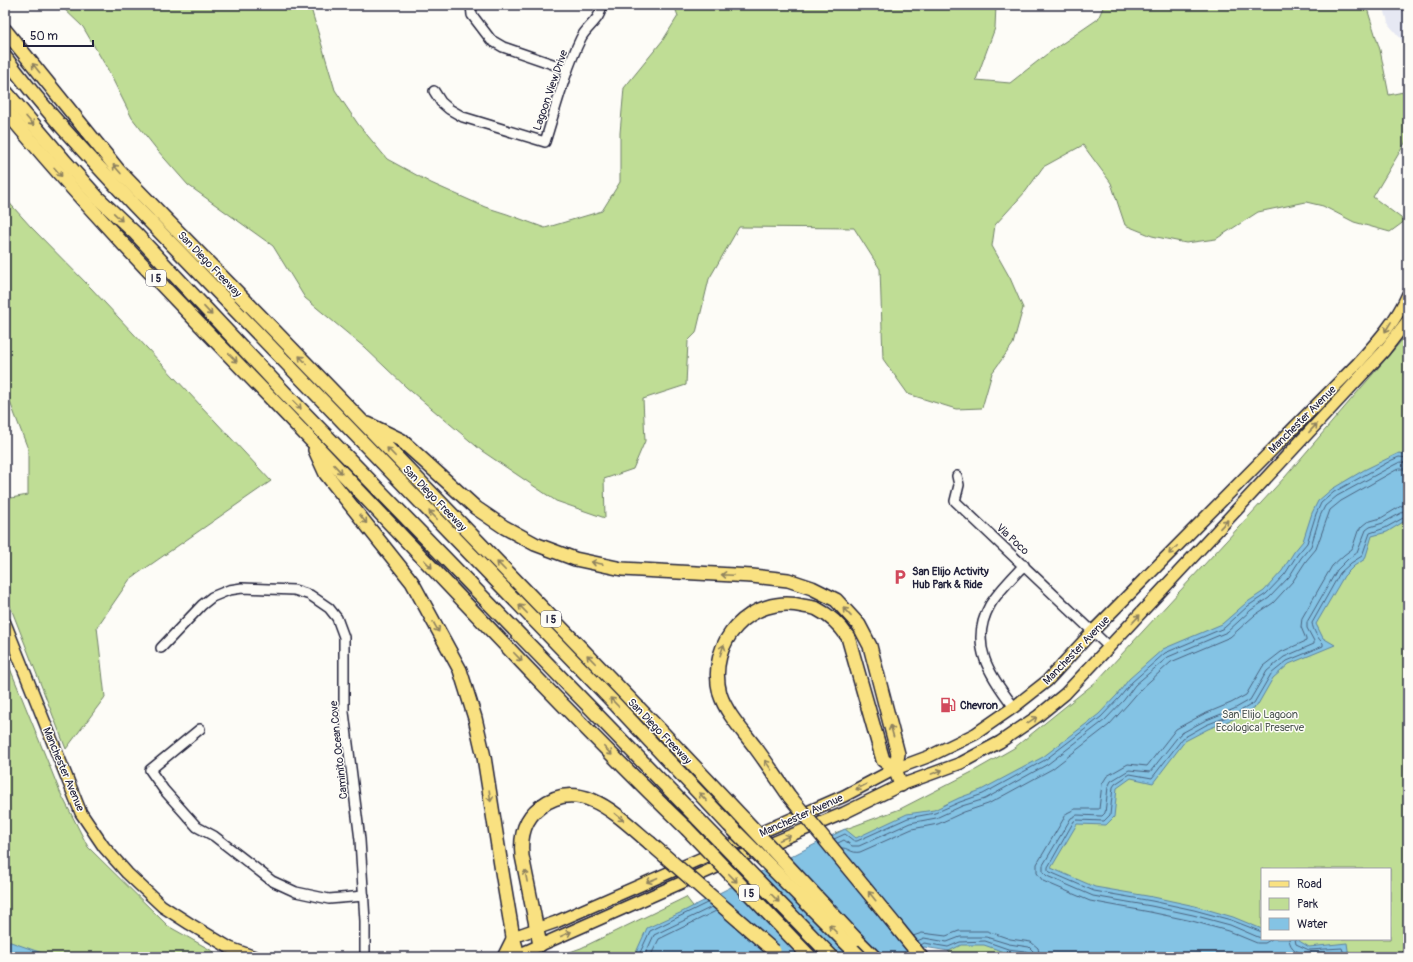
<svg xmlns="http://www.w3.org/2000/svg" width="1413" height="962" font-family="Pangolin,sans-serif">
<rect width="100%" height="100%" fill="#fdfcf7"/>
<filter id="ink" filterUnits="userSpaceOnUse"><feTurbulence type="fractalNoise" baseFrequency=".025" numOctaves="2"/><feDisplacementMap in="SourceGraphic" scale="8" xChannelSelector="R" yChannelSelector="G"/><feConvolveMatrix kernelMatrix="1 2 1 2 8 2 1 2 1" color-interpolation-filters="sRGB"/></filter>
<g filter="url(#ink)">
<!-- built -->
<polygon fill="#e6e8f3" points="1383,5 1408,5 1408,47 1389,25"/>
<!-- green -->
<g fill="#bfdd95" stroke="#708068" fill-rule="evenodd">
<polygon points="60,5 310,5 335,90 358,124 387,159 431,183 485,207 507,214 545,228 602,211 620,182 620,133 624,88 663,40 678,16 674,5 996,5 995,28 976,80 1010,83 1047,54 1098,19 1104,5 1366,5 1380,50 1389,95 1408,91 1408,138 1373,197 1405,221 1390,232 1354,222 1323,206 1306,202 1258,212 1216,239 1186,243 1152,236 1125,225 1111,183 1083,145 1043,167 1026,191 995,225 992,246 1010,278 1023,308 1013,344 992,373 982,408 956,409 908,394 883,359 880,269 854,228 739,227 709,279 696,333 688,341 686,385 643,399 645,441 633,469 604,479 605,518 556,501 482,451 406,387 364,347 305,298 273,246 188,185 158,151 132,118 107,68 83,27"/>
<polygon points="5,198 31,227 91,288 271,481 130,579 97,627 105,697 66,749 5,593 5,499 28,495 28,449 5,389"/>
<path d="M 1408,333 L 1408,957 L 954,957 L 835,833 L 900,809 L 972,772 L 1014,748 L 1097,681 L 1285,477 ZM 1262,869 L 1390,869 L 1390,939 L 1262,939 Z"/>
<polygon points="5,656 60,792 88,847 168,926 223,957 5,957"/>
<polygon points="686,897 732,957 556,957 581,948"/>
</g>
<!-- water -->
<g fill="#84c3e4" stroke="#5d83a0">
<polygon points="1399,453 1408,455 1408,519 1387,532 1372,536 1365,559 1354,566 1344,576 1316,624 1323,638 1335,645 1289,664 1273,678 1257,706 1238,717 1208,729 1185,741 1153,783 1131,778 1117,788 1114,817 1106,825 1077,824 1051,868 1095,887 1153,897 1195,906 1233,917 1262,929 1262,939 1296,939 1309,947 1347,943 1349,957 1033,957 1030,955 1007,953 984,945 961,945 949,951 924,947 904,957 634,957 647,928 680,913 845,829 856,838 907,814 934,810 959,798 981,790 1043,757 1099,714 1117,695 1129,679 1163,649 1222,624 1246,603 1264,591 1282,571 1294,552 1303,541 1312,513 1318,501 1332,489 1364,470"/>
<polygon points="5,940 42,953 61,957 5,957"/>
</g>
<g fill="none" stroke-linecap="round" stroke-linejoin="round">
<!-- shore -->
<g stroke="#49627f" stroke-width="1">
<polyline points="834,839 845,834 854,841 857,841 908,818 935,813 960,802 983,794 1045,760 1101,717 1120,697 1132,682 1165,653 1224,628 1248,606 1266,594 1285,574 1297,555 1307,543 1316,514 1321,503 1334,492 1392,460 1399,457 1408,458"/>
<polyline points="838,843 844,840 852,846 859,846 910,823 936,818 962,806 985,799 1048,764 1105,720 1124,700 1135,685 1168,657 1227,632 1251,610 1269,598 1289,577 1301,558 1311,546 1320,516 1325,506 1337,496 1394,465 1400,462 1408,463"/>
<path d="M 841,848 C 848,847 851,854 860,852 L 912,829 L 938,824 L 964,812 L 988,804 L 1052,769 L 1109,725 L 1128,704 L 1140,690 L 1171,662 L 1230,637 L 1255,615 L 1273,603 L 1293,581 L 1306,561 L 1316,549 L 1330,510 L 1341,501 L 1396,470 L 1400,469 L 1408,469"/>
<path d="M 1262,932 L 1231,920 L 1194,910 L 1152,901 L 1094,891 L 1050,872 L 1048,870 L 1048,867 L 1074,821 L 1077,820 L 1104,821 L 1110,815 L 1113,787 L 1115,784 L 1130,774 L 1152,778 L 1183,738 L 1206,725 L 1237,713 L 1254,703 L 1271,674 L 1287,661 L 1323,646 L 1323,643 C 1318,639 1313,630 1312,623 L 1340,573 L 1351,563 L 1362,556 L 1370,533 L 1385,528 L 1405,517 L 1408,516"/>
<polyline points="913,936 922,933 946,936 959,931 987,931 1010,939 1031,942 1038,948 1040,957"/>
<polyline points="1262,938 1258,937 1230,925 1193,915 1151,906 1093,896 1047,876 1043,872 1043,865 1071,818 1077,815 1102,816 1105,813 1108,787 1111,781 1129,770 1150,772 1180,734 1204,721 1234,709 1250,700 1267,671 1284,657 1314,644 1314,641 1307,628 1307,622 1337,570 1348,559 1357,553 1366,530 1370,527 1383,523 1403,512 1408,511"/>
<polyline points="1272,939 1265,943 1257,943 1228,931 1192,921 1150,912 1090,901 1043,881 1037,873 1037,864 1067,813 1075,809 1099,809 1102,784 1107,776 1128,764 1147,766 1176,729 1202,715 1231,703 1246,695 1263,666 1281,652 1306,641 1306,639 1301,627 1302,618 1332,566 1344,555 1352,549 1358,531 1362,526 1367,522 1381,518 1401,506 1408,505"/>
<path d="M 1289,939 C 1291,961 1324,954 1338,953 L 1340,957"/>
<polyline points="1295,939 1296,944 1309,950 1342,948 1345,957"/>
<polyline points="917,941 924,938 947,942 960,937 986,937 1009,944 1029,947 1033,951 1034,957"/>
<polyline points="921,945 924,943 948,947 960,942 985,941 1008,949 1025,951 1029,953 1029,957"/>
<polyline points="638,957 650,931 707,903"/>
<polyline points="644,957 654,935 712,907"/>
<polyline points="650,957 659,939 716,911"/>
</g>
<defs>
<g id="minor">
<polyline points="471,5 472,15 491,40 503,47 567,69"/>
<path d="M 434,91 L 441,102 L 449,109 L 463,117 L 545,142 C 556,107 565,71 581,38 C 587,26 602,19 601,5"/>
<polyline points="957,476 959,485 955,501 1109,647"/>
<polyline points="161,648 202,605 212,597 229,590 242,588 294,590 310,595 329,608 337,618 344,637 344,712 360,840 365,921 365,957"/>
<path d="M 1014,707 C 990,676 968,644 990,605 C 997,593 1014,576 1024,565"/>
<polyline points="200,729 150,770 164,790 197,827 214,836 272,881 296,892 329,899 364,896"/>
</g>
<g id="major">
<polyline points="5,623 81,813 104,847 127,873 162,906 190,924 230,948 255,957"/>
<path d="M 504,955 L 513,937 L 556,922 L 844,796 L 895,769 L 930,756 L 975,734 L 1014,707 L 1047,681 L 1093,631 L 1358,363 C 1377,342 1397,320 1408,294"/>
<polyline points="511,955 518,955 744,855 844,813 901,785 961,763 1000,742 1038,716 1065,694 1109,647 1349,389 1384,351 1408,320"/>
</g>
<g id="highway">
<polyline points="5,30 119,171 270,326 661,731 744,819"/>
<path d="M 5,57 C 44,110 89,157 134,205 L 616,705 L 729,825"/>
<polyline points="5,91 63,159 98,198 135,233 285,393 699,820"/>
<path d="M 5,110 C 99,224 205,329 306,435 C 432,567 556,702 687,829"/>
<polyline points="368,424 401,440 476,508 504,527 535,544 575,559 622,569 752,576 788,580 812,588 836,600 859,625 870,646 898,754 895,769 901,785"/>
<polyline points="315,450 326,474 412,582 460,670 475,718 484,757 503,878 513,937 518,955"/>
<path d="M 790,797 C 778,780 767,763 755,747 C 743,731 726,713 720,694 C 706,642 751,594 803,606 C 807,607 813,607 817,609 C 831,616 840,625 848,637 L 883,760 L 895,769"/>
<polyline points="896,926 921,957"/>
<polyline points="856,939 874,957"/>
<path d="M 540,945 L 522,856 C 520,836 524,819 540,807 C 581,775 620,818 650,843"/>
</g>
</defs>
<!-- minor casing -->
<use href="#minor" stroke="#22223b" stroke-width="12"/>
<!-- major casing -->
<use href="#major" stroke="#22223b" stroke-width="14"/>
<!-- highway casing -->
<use href="#highway" stroke="#22223b" stroke-width="16"/>
<!-- minor -->
<use href="#minor" stroke="#fdfcf7" stroke-width="9"/>
<!-- major -->
<use href="#major" stroke="#f9e181" stroke-width="11"/>
<!-- highway -->
<use href="#highway" stroke="#f9e181" stroke-width="13"/>
<defs>
<g id="highway-bridge">
<polyline points="790,797 896,926"/>
<polyline points="744,819 856,939"/>
<polyline points="699,820 832,957"/>
<polyline points="729,825 860,957"/>
<polyline points="687,829 810,957"/>
<polyline points="650,843 774,951"/>
</g>
</defs>
<!-- highway-bridge casing -->
<use href="#highway-bridge" stroke="#22223b" stroke-width="16" stroke-linecap="butt"/>
<!-- highway-bridge -->
<use href="#highway-bridge" stroke="#f9e181" stroke-width="13"/>
</g>
<!-- one-way arrows -->
<defs><path id="oneway-shaft" d="M-6 0H5M1.5-3L5.5 0L1.5 3" fill="none" stroke-width="1.6" stroke-linecap="round" stroke-linejoin="round"/></defs>
<g stroke="#8e825e">
<use href="#oneway-shaft" transform="translate(36 68) rotate(-129)"/>
<use href="#oneway-shaft" transform="translate(30 121) rotate(49)"/>
<use href="#oneway-shaft" transform="translate(117 169) rotate(-131)"/>
<use href="#oneway-shaft" transform="translate(58 172) rotate(49)"/>
<use href="#oneway-shaft" transform="translate(118 217) rotate(44)"/>
<use href="#oneway-shaft" transform="translate(208 311) rotate(47)"/>
<use href="#oneway-shaft" transform="translate(1388 327) rotate(122)"/>
<use href="#oneway-shaft" transform="translate(233 358) rotate(46)"/>
<use href="#oneway-shaft" transform="translate(303 360) rotate(-134)"/>
<use href="#oneway-shaft" transform="translate(297 405) rotate(45)"/>
<use href="#oneway-shaft" transform="translate(1313 428) rotate(-47)"/>
<use href="#oneway-shaft" transform="translate(391 452) rotate(-134)"/>
<use href="#oneway-shaft" transform="translate(338 469) rotate(47)"/>
<use href="#oneway-shaft" transform="translate(433 515) rotate(-134)"/>
<use href="#oneway-shaft" transform="translate(363 519) rotate(51)"/>
<use href="#oneway-shaft" transform="translate(1224 524) rotate(-47)"/>
<use href="#oneway-shaft" transform="translate(1173 550) rotate(135)"/>
<use href="#oneway-shaft" transform="translate(597 563) rotate(-168)"/>
<use href="#oneway-shaft" transform="translate(428 564) rotate(46)"/>
<use href="#oneway-shaft" transform="translate(501 566) rotate(-134)"/>
<use href="#oneway-shaft" transform="translate(727 575) rotate(-177)"/>
<use href="#oneway-shaft" transform="translate(523 609) rotate(-134)"/>
<use href="#oneway-shaft" transform="translate(847 612) rotate(-133)"/>
<use href="#oneway-shaft" transform="translate(1136 619) rotate(-47)"/>
<use href="#oneway-shaft" transform="translate(436 627) rotate(61)"/>
<use href="#oneway-shaft" transform="translate(722 650) rotate(-71)"/>
<use href="#oneway-shaft" transform="translate(518 657) rotate(46)"/>
<use href="#oneway-shaft" transform="translate(591 659) rotate(-134)"/>
<use href="#oneway-shaft" transform="translate(614 702) rotate(-134)"/>
<use href="#oneway-shaft" transform="translate(1032 720) rotate(-34)"/>
<use href="#oneway-shaft" transform="translate(892 731) rotate(-105)"/>
<use href="#oneway-shaft" transform="translate(608 751) rotate(46)"/>
<use href="#oneway-shaft" transform="translate(768 765) rotate(-125)"/>
<use href="#oneway-shaft" transform="translate(937 772) rotate(-20)"/>
<use href="#oneway-shaft" transform="translate(861 787) rotate(153)"/>
<use href="#oneway-shaft" transform="translate(490 796) rotate(82)"/>
<use href="#oneway-shaft" transform="translate(703 797) rotate(-133)"/>
<use href="#oneway-shaft" transform="translate(619 817) rotate(39)"/>
<use href="#oneway-shaft" transform="translate(785 838) rotate(-23)"/>
<use href="#oneway-shaft" transform="translate(526 876) rotate(-101)"/>
<use href="#oneway-shaft" transform="translate(733 878) rotate(46)"/>
<use href="#oneway-shaft" transform="translate(652 880) rotate(157)"/>
<use href="#oneway-shaft" transform="translate(872 896) rotate(-129)"/>
<use href="#oneway-shaft" transform="translate(775 898) rotate(46)"/>
<use href="#oneway-shaft" transform="translate(833 929) rotate(-135)"/>
<use href="#oneway-shaft" transform="translate(566 934) rotate(-24)"/>
</g>
</g>
<!-- icons -->
<defs>
<symbol id="parking-bare" viewBox="-9 -9 18 18"><path d="M-3.5-5.5H1a3.5 3.5 0 0 1 0 7H-1V5.5H-3.5ZM-1-3.4V-.6H.8a1.4 1.4 0 0 0 0-2.8Z" fill="#d1495b" stroke="#fdfcf7" stroke-width="2.5" paint-order="stroke"/></symbol>
<symbol id="fuel-bare" viewBox="-9 -9 18 18"><path d="M-5.5-6h7V0h2V4h1.3V-2.5L3-4.5l.8-.8L6-3V5H2.5V1h-1V6h-7ZM-4.2-4.7v3.2H.2V-4.7Z" fill="#d1495b" stroke="#fdfcf7" stroke-width="2.5" paint-order="stroke"/></symbol>
</defs>
<g fill-rule="evenodd">
<use href="#parking-bare" x="889" y="566" width="22" height="22"/>
<use href="#fuel-bare" x="937" y="694" width="22" height="22"/>
</g>
<g text-anchor="middle" stroke-width="3" stroke-linejoin="round" paint-order="stroke">
<!-- shield labels -->
<g fill="#fdfcf7" stroke="#646373" stroke-width="1">
<rect x="146" y="270" width="20" height="16" rx="3"/>
<rect x="541" y="611" width="20" height="16" rx="3"/>
<rect x="739" y="885" width="20" height="16" rx="3"/>
</g>
<g font-size="10" font-weight="bold" fill="#22223b">
<text x="156" y="282">I 5</text>
<text x="551" y="623">I 5</text>
<text x="749" y="897">I 5</text>
</g>
<!-- street labels -->
<g font-size="11" fill="#22223b" stroke="#fdfcf7">
<text transform="translate(550 90) rotate(-71)" y="4">Lagoon View Drive</text>
<text transform="translate(210 264) rotate(46)" y="4">San Diego Freeway</text>
<text transform="translate(1302 419) rotate(-45)" y="4">Manchester Avenue</text>
<text transform="translate(435 498) rotate(46)" y="4">San Diego Freeway</text>
<text transform="translate(1013 539) rotate(43)" y="4">Via Poco</text>
<text transform="translate(1076 650) rotate(-46)" y="4">Manchester Avenue</text>
<text transform="translate(660 731) rotate(46)" y="4">San Diego Freeway</text>
<text transform="translate(338 750) rotate(-96)" y="4">Caminito Ocean Cove</text>
<text transform="translate(64 769) rotate(67)" y="4">Manchester Avenue</text>
<text transform="translate(801 815) rotate(-24)" y="4">Manchester Avenue</text>
</g>
<!-- poi labels -->
<g font-size="11" font-weight="bold" fill="#22223b" stroke="#fdfcf7" text-anchor="start">
<text x="912" y="575">San Elijo Activity<tspan x="912" dy="13">Hub Park &amp; Ride</tspan></text>
<text x="960" y="709">Chevron</text>
</g>
<!-- park labels -->
<g font-size="11" fill="#515a56" stroke="#fdfcf7">
<text x="1260" y="718">San Elijo Lagoon<tspan x="1260" dy="13">Ecological Preserve</tspan></text>
</g>
</g>
<!-- margin -->
<rect width="1413" height="962" fill="none" stroke="#fdfcf7" stroke-width="20"/>
<rect x="10" y="10" width="1393" height="942" fill="none" stroke="#22223b" stroke-width="1.5" filter="url(#ink)"/>
<!-- legend -->
<rect x="1261" y="868" width="130" height="72" fill="#fdfcf7" stroke="#a5a5ac"/>
<rect x="1269" y="881" width="20" height="6" fill="#f9e181" stroke="#a5a5ac"/>
<text x="1297" y="888" font-size="12" fill="#22223b">Road</text>
<rect x="1269" y="898" width="20" height="12" fill="#bfdd95" stroke="#a5a5ac"/>
<text x="1297" y="908" font-size="12" fill="#22223b">Park</text>
<rect x="1269" y="918" width="20" height="12" fill="#84c3e4" stroke="#a5a5ac"/>
<text x="1297" y="928" font-size="12" fill="#22223b">Water</text>
<!-- scale -->
<path d="M24 40v6h69v-6" fill="none" stroke="#22223b" stroke-width="2"/>
<text x="30" y="40" font-size="12" fill="#22223b" stroke="#fdfcf7" stroke-width="3" paint-order="stroke">50 m</text>
</svg>
